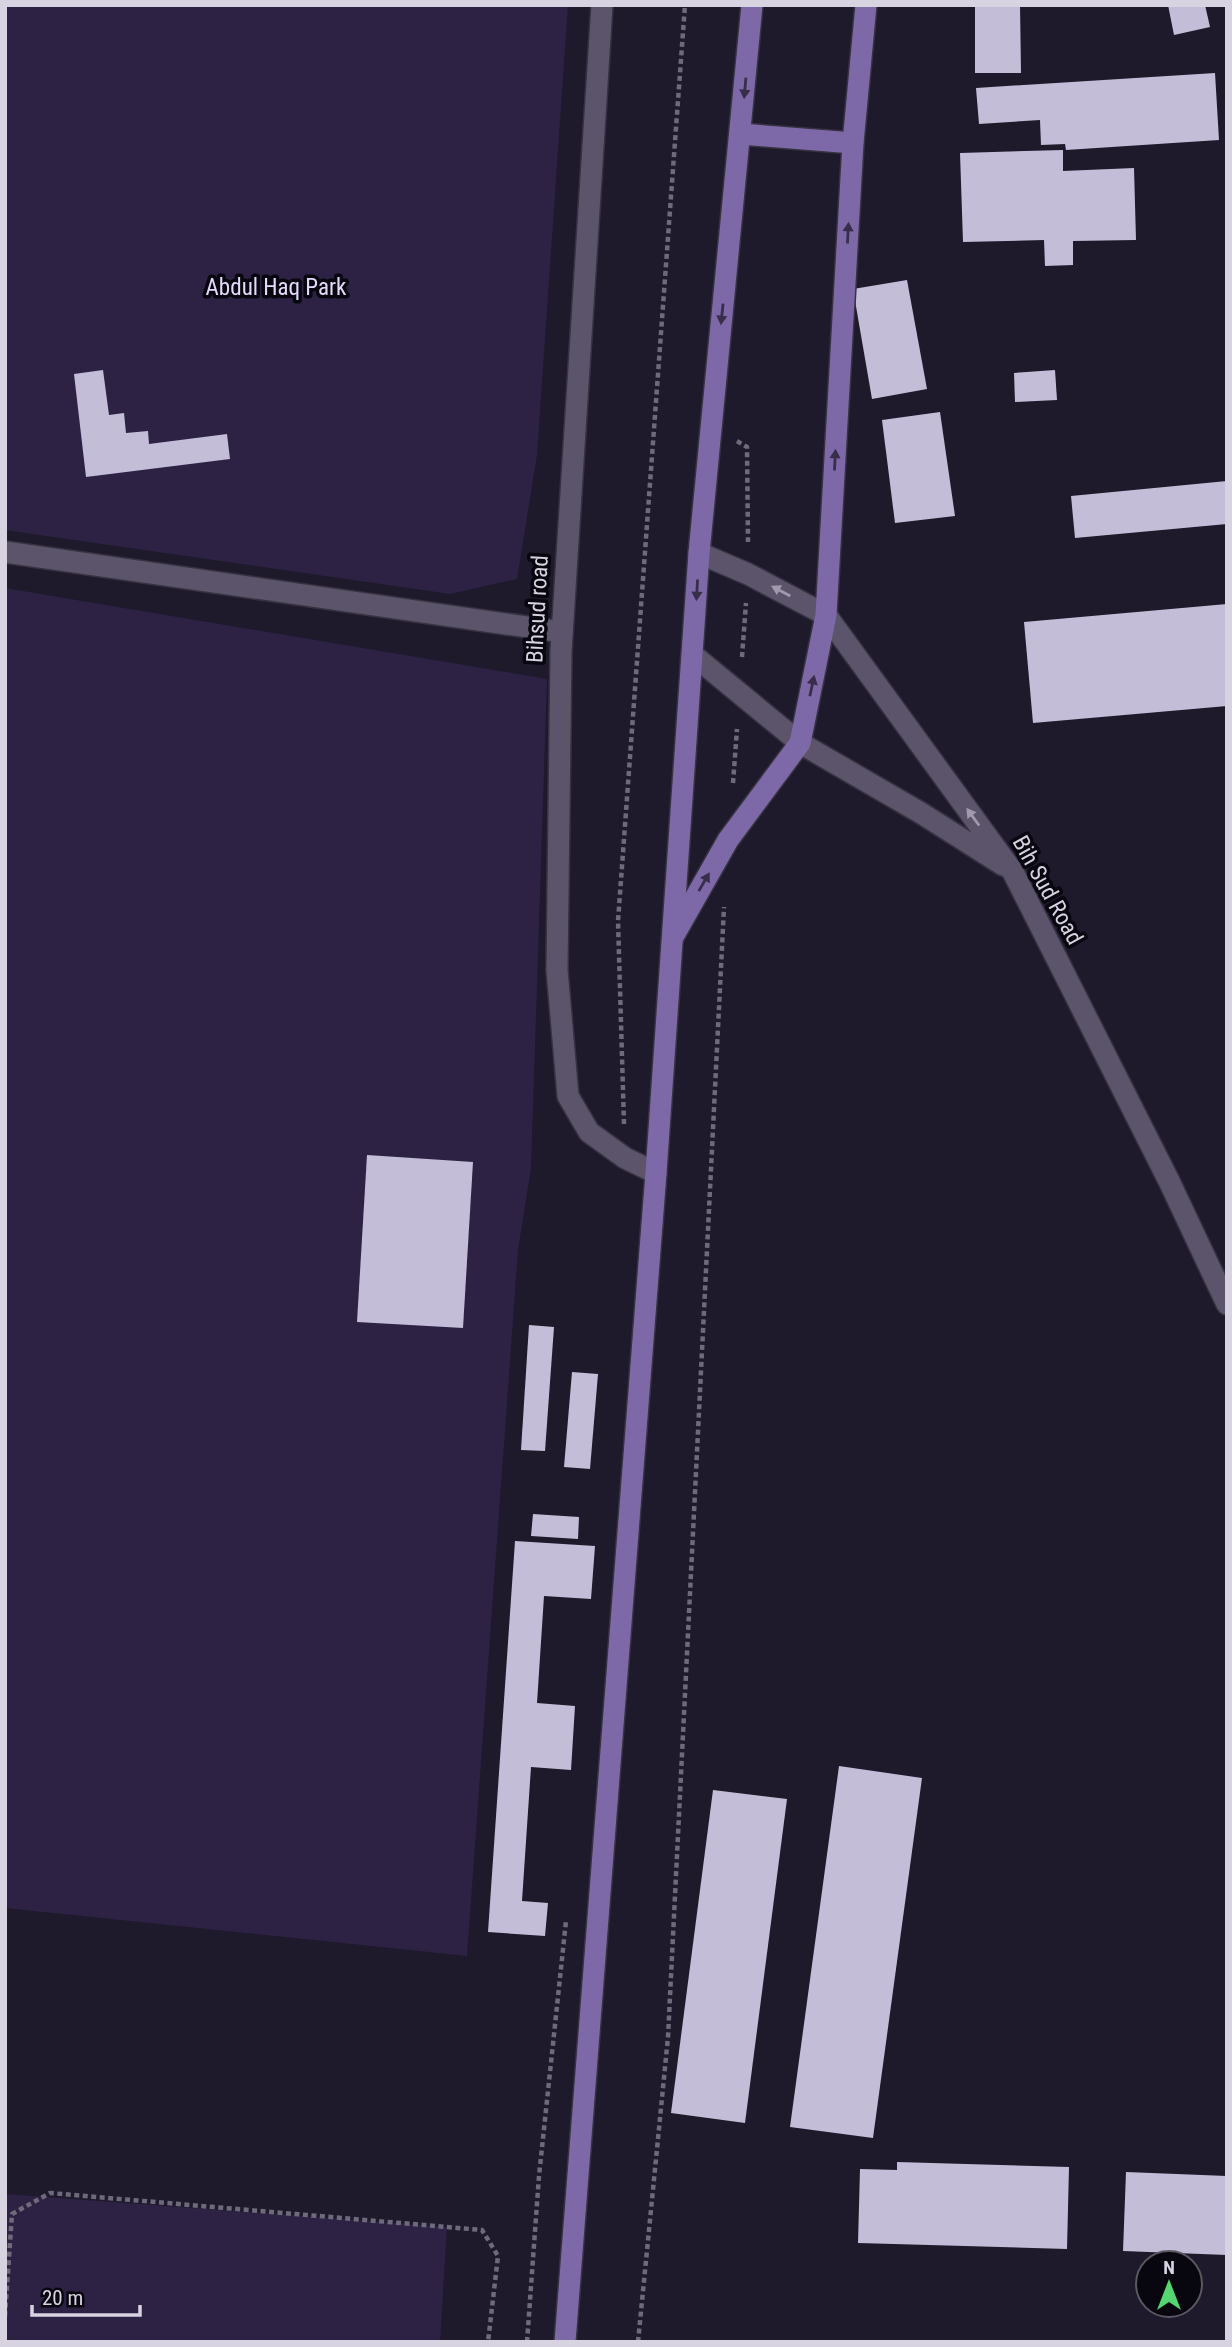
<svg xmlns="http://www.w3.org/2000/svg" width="1232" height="2347" font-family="'Roboto Condensed',sans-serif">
<rect width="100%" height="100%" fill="#1f192c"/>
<!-- green -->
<g fill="#2d2243">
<polygon points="5,5 568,5 537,455 517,579 450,594 5,530"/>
<polygon points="5,588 547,679 531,1168 518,1250 467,1956 5,1908"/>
<polygon points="5,2194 447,2227 440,2342 5,2342"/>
</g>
<!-- building -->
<g fill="#c4bdd8">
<polygon points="975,5 1020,5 1021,73 975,73"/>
<polygon points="1168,5 1205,5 1210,27 1174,35"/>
<polygon points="1215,73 1219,140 1066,150 1065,144 1041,145 1040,120 979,124 976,88"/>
<polygon points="1063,150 1063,171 1134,168 1136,240 1073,241 1073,265 1045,266 1044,240 963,242 960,153"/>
<polygon points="907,280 927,389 872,399 853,289"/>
<polygon points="103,370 109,415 124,413 126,433 148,431 149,444 227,434 230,459 86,477 74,374"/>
<polygon points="1055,370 1057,400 1015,402 1014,373"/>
<polygon points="940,412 955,516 895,523 882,420"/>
<polygon points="1227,481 1227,524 1075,538 1071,496"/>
<polygon points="1227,604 1227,706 1033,723 1024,622"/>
<polygon points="367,1155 473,1162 463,1328 357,1322"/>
<polygon points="529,1325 554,1327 545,1451 521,1450"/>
<polygon points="572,1372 598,1374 590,1469 564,1467"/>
<polygon points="533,1514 579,1517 578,1539 531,1536"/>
<polygon points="515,1541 595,1546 591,1599 544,1596 537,1703 575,1706 571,1770 531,1767 522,1901 548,1903 545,1936 488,1932"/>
<polygon points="839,1766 922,1778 873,2138 790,2127"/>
<polygon points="713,1790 787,1799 745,2123 671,2113"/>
<polygon points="897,2162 1069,2167 1067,2249 858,2243 860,2169 897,2170"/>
<polygon points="1126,2172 1227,2176 1227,2255 1123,2251"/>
</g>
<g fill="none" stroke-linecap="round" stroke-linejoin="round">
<defs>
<g id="minor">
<polyline points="602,5 561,651 557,970 568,1096 589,1132 625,1158 656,1173"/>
<polyline points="5,552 562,632"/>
</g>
<g id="secondary">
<polyline points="699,553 748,574 826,615 1013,872 1169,1181 1227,1304"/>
<polyline points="693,655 800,743 921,813 1003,865"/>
</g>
<g id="primary">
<polyline points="741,134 853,143"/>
<polyline points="673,937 728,840 800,743 826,615 853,143 866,5"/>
<polyline points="565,2342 656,1173 699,553 752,5"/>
</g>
</defs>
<!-- minor casing -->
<use href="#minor" stroke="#363241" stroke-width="24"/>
<!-- secondary casing -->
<use href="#secondary" stroke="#363241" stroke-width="24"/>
<!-- primary casing -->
<use href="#primary" stroke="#363241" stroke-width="24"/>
<!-- path -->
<g stroke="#6f6a7b" stroke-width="4.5" stroke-dasharray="5 3.5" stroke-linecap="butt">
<polyline points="737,441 747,447 748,542"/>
<polyline points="742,657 746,603"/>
<polyline points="733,783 737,729"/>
<polyline points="624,1124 618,921 685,5"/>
<polyline points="5,2316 12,2214 50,2193 482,2230 498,2256 488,2342"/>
<polyline points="527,2342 539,2176 566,1921"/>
<polyline points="638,2342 668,2037 724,907"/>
</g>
<!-- minor -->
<use href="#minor" stroke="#5b546b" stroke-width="21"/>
<!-- secondary -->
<use href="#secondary" stroke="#5b546b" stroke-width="21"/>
<!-- primary -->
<use href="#primary" stroke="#7d69a7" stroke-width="21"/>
</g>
<!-- one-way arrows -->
<defs><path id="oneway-solid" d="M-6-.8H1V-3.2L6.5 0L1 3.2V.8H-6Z" transform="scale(1.75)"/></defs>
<g fill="#372e4b">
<use href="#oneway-solid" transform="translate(745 88) rotate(95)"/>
<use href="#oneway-solid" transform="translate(848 233) rotate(-87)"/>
<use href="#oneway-solid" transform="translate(722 314) rotate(96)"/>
<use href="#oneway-solid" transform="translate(835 460) rotate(-87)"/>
<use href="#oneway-solid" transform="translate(697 590) rotate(93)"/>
<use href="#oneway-solid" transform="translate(812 686) rotate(-78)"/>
<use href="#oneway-solid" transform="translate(704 882) rotate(-60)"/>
</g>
<g fill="#9f9aac">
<use href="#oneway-solid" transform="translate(781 591) rotate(-152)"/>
<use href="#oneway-solid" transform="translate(973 817) rotate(-126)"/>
</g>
<g text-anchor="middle" stroke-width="7" stroke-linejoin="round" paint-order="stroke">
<!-- park labels -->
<g font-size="23" fill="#e3dafc" stroke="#08060e">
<text x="276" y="295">Abdul Haq Park</text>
</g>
<!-- street labels -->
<g font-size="23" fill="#d7d3e1" stroke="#08060e">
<text transform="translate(537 609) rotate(-87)" y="8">Bihsud road</text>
<text transform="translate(1048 890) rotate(61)" y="8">Bih Sud Road</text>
</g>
</g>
<!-- border -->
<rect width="1232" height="2347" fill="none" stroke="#d7d3e1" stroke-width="14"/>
<!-- north arrow -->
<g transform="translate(1169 2284)"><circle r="33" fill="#08060e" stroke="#5b5862" stroke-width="2"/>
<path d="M0-5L12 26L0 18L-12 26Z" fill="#56d671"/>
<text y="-10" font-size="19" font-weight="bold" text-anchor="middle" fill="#d7d3e1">N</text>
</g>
<!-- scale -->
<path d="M32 2305v10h108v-10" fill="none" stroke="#d7d3e1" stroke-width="3.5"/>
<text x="42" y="2305" font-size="21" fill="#d7d3e1" stroke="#08060e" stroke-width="5" paint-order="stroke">20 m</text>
</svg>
